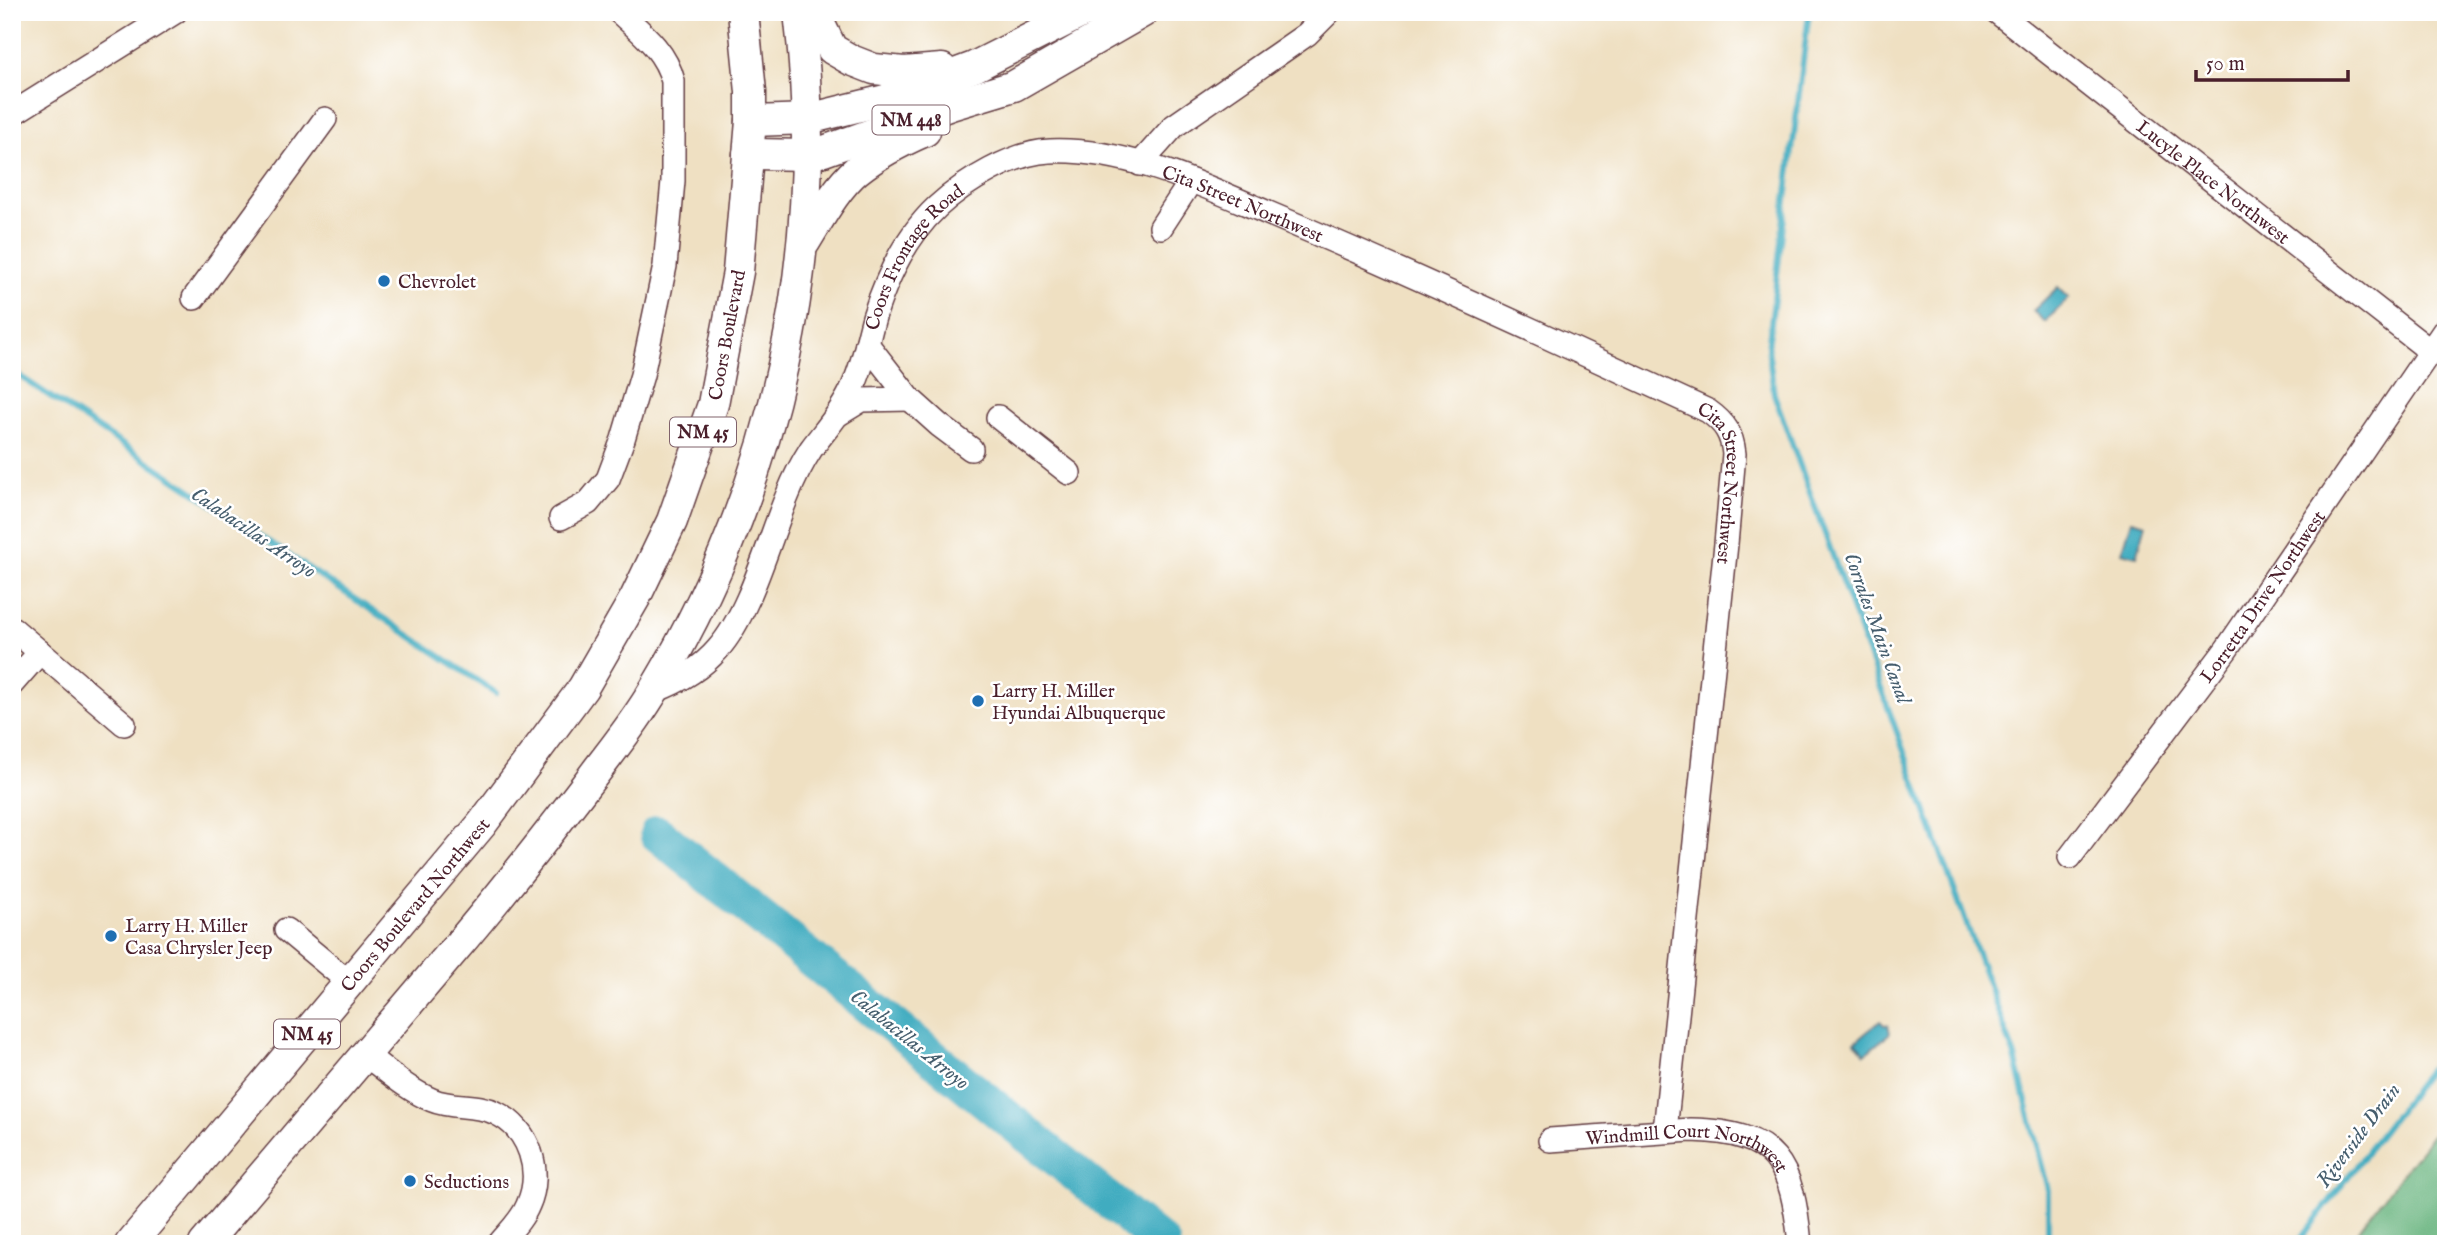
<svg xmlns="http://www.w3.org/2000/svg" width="2458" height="1256" font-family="'IM FELL English',serif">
<rect width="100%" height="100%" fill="#fff"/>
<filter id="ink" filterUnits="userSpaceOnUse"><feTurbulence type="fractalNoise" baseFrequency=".0143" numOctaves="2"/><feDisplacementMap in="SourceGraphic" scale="14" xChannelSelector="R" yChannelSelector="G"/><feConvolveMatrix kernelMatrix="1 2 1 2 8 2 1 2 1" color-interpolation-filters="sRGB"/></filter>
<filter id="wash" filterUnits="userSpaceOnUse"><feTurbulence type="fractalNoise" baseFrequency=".00686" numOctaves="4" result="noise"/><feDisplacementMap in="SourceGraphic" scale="28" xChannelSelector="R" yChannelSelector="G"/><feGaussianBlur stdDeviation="1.57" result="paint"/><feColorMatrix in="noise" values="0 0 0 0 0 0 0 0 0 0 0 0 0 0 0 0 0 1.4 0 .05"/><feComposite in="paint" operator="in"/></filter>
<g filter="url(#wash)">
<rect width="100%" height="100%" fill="#efe0c2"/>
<!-- forest -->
<polygon fill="#67b47e" stroke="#586a54" stroke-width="2" points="2446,1117 2446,1244 2348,1244"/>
<!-- water -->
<g fill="#41acc0" stroke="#466676" stroke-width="2">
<polygon points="2058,287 2069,298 2045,322 2033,311"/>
<polygon points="2132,520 2146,524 2137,556 2122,552"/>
<polygon points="1880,1021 1884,1025 1888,1025 1890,1033 1865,1054 1855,1042"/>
</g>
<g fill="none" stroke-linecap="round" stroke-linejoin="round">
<!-- stream -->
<g stroke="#41acc0" stroke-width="6">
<polyline points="1809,12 1768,348 1774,394 2015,1057 2048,1190 2048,1244"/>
<polyline points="12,371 496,693"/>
<polyline points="2297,1244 2446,1048"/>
</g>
<!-- river -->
<polyline stroke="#41acc0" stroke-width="37" points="658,834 1162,1244"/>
</g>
</g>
<g filter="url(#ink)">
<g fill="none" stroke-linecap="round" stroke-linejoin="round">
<defs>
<g id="minor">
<path id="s1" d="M 1997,12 L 2429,350"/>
<polyline points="12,114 175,12"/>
<polyline points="1140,164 1174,126 1307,34 1329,12"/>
<polyline points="1161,227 1191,181"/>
<polyline points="194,298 325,119"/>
<polyline points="867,344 910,399 939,425 971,449"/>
<polyline points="839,414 862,400 910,399"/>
<polyline points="998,417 1069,473"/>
<path d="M 561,518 L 588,503 L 608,479 L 623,439 L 642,375 L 665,266 L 673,181 L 673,81 C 665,50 642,33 619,12"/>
<polyline points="12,628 124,724"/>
<polyline points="12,684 40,652"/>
<path id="s2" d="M 654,691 C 678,682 701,669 718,649 C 750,613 769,539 788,494 C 794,479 802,463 811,449 C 825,430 841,413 851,391 C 863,367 867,342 874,317 C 887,276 906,236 937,207 C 964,182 1014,152 1050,151 C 1133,148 1212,190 1287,221 C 1429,281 1568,347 1708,411 C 1725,423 1732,434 1734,454 L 1726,544 L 1665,1131"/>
<path id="s3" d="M 2070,857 L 2226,650 L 2446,328"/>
<polyline points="286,930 350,983"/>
<path d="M 366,1055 C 387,1071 408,1090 432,1100 C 453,1109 476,1103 496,1113 C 530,1129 543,1172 528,1205 C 522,1220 509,1232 499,1244"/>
<path id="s4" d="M 1550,1140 L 1691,1130 C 1778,1132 1792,1163 1800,1244"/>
</g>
<g id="major">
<polyline points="814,12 832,49 851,60 874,69 904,72 942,69"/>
<polyline points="751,121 808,119 885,100 974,67 1083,12"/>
<polyline points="748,154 808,155 824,151 951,105 1014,86 1143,12"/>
<path d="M 805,242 C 820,218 835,189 857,170 C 877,154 902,141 925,131"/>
<path id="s5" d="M 130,1244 L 482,824 L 583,688 L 635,598 L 672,521 L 713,404 L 738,272 L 751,121 L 751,92 L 743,12"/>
<path d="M 204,1244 C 288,1146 371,1048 454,950 C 502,894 547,836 592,777 C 613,749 636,721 654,690 C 777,485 828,249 799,12"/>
</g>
</defs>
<!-- minor casing -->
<use href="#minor" stroke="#633c42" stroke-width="26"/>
<!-- major casing -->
<use href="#major" stroke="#633c42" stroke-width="33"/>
<!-- minor -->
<use href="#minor" stroke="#fff" stroke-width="23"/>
<!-- major -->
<use href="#major" stroke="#fff" stroke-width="30"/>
</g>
</g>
<!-- markers -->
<g fill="#1f6fb2" stroke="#fff" stroke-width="2.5">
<circle cx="384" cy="281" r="7"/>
<circle cx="978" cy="701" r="7"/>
<circle cx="111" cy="936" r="7"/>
<circle cx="410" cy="1181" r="7"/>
</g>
<g text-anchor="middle" stroke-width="5" stroke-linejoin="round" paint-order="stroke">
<!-- shield labels -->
<g fill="#fff" stroke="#80626b" stroke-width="2">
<rect x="872.5" y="105.5" width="77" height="29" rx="5"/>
<rect x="670" y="417.5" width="66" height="29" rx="5"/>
<rect x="274" y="1019.5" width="66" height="29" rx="5"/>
</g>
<g font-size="18" font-weight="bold" fill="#4a1f2b">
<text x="911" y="126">NM 448</text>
<text x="703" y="438">NM 45</text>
<text x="307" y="1040">NM 45</text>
</g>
<!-- street labels -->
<g font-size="19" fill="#4a1f2b" stroke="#fff">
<text dy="7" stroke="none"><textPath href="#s1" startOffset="275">Lucyle Place Northwest</textPath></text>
<text dy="7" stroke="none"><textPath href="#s2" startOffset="905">Cita Street Northwest</textPath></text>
<text dy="7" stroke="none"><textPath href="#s2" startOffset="520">Coors Frontage Road</textPath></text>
<text dy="7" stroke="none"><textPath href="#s5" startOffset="1101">Coors Boulevard</textPath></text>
<text dy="7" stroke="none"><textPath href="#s2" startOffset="1491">Cita Street Northwest</textPath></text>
<text dy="7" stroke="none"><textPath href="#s3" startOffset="324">Lorretta Drive Northwest</textPath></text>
<text dy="7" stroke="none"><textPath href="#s5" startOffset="443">Coors Boulevard Northwest</textPath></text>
<text dy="7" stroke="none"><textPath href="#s4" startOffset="142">Windmill Court Northwest</textPath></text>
</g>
<!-- poi labels -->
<g font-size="19" fill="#4a1f2b" stroke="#fff" text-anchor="start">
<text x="398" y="288">Chevrolet</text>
<text x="992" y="697">Larry H. Miller<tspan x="992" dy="22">Hyundai Albuquerque</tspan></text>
<text x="125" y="932">Larry H. Miller<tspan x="125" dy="22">Casa Chrysler Jeep</tspan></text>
<text x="424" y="1188">Seductions</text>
</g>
<!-- water labels -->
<g font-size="21" font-style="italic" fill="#465e6e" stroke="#fff">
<text transform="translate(254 532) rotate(34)" y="7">Calabacillas Arroyo</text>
<text transform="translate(1878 628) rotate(70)" y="7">Corrales Main Canal</text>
<text transform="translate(910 1039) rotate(39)" y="7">Calabacillas Arroyo</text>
<text transform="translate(2358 1135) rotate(-53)" y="7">Riverside Drain</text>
</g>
</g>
<!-- margin -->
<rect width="2458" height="1256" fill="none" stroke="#fff" stroke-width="42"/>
<!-- scale -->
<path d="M2196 70v10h152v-10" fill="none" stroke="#4a1f2b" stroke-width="3.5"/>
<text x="2206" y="70" font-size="21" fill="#4a1f2b" stroke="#ffffff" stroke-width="5" paint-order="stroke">50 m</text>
</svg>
